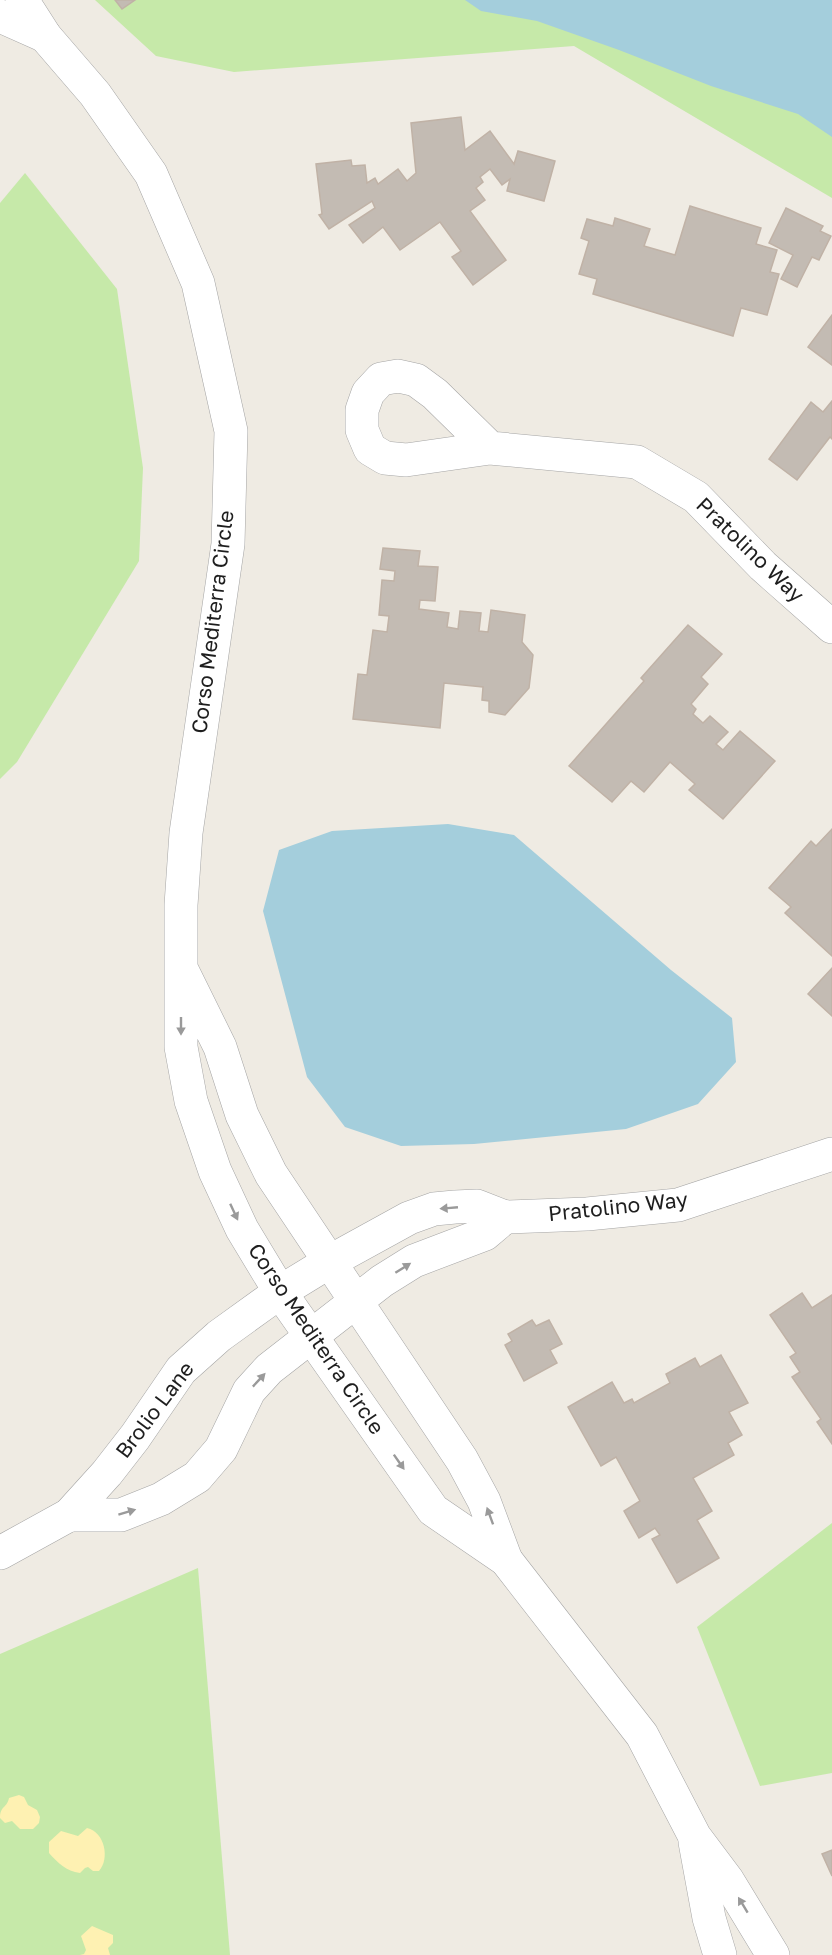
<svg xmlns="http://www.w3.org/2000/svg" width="832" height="1955" font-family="'Golos Text',sans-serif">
<rect width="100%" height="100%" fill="#efebe3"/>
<!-- grass -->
<g fill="#c6e9a9">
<polygon points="95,0 832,0 832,198 574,46 234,72 156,56"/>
<polygon points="25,173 117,289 143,468 139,561 17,762 0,779 0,203"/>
<polygon points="832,1523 832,1773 760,1786 697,1627"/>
<polygon points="198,1568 230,1955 0,1955 0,1654"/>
</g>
<!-- sand -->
<g fill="#fef1b2">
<path d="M 19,1795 L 24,1797 L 28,1805 L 37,1810 L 40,1817 L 39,1823 L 33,1829 L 20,1829 L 12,1821 L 5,1823 L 0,1818 C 0,1806 7,1808 9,1798 Z"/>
<path d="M 87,1828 C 105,1832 110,1859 99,1871 L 93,1871 L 88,1867 L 85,1868 L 80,1873 C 66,1871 58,1863 49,1853 L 49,1842 L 61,1831 L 78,1836 Z"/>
<polygon points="92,1926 113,1935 113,1943 108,1948 110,1955 80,1955 84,1954 86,1950 81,1936"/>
</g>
<!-- water -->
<g fill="#a4cedc">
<polygon points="465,0 832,0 832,137 798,114 711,86 619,50 537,21 481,11"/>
<polygon points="448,824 514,835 671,970 732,1018 736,1062 698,1104 626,1129 474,1144 401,1146 345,1127 307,1077 263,911 279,850 332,831"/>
</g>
<!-- building -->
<g fill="#c3bbb3" stroke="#c0b2a6" stroke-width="1.5">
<polygon points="115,0 135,0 122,9"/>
<polygon points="461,117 465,150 490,131 514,164 518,151 555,161 544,201 507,191 510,179 502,185 490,169 480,177 483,182 476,188 485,200 470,211 506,260 473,285 452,257 461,251 440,222 400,250 383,227 363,243 349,225 375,208 372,201 329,229 319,215 322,214 316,164 351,160 352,166 365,165 367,183 375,178 378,184 398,169 407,181 416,173 411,123"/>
<polygon points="690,206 761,228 756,244 777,250 770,272 779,274 767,315 741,308 733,336 593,294 597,279 579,274 589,241 581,238 587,219 613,226 615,218 650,229 644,246 675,255"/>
<polygon points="786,208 823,226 820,231 831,236 819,260 812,257 797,287 781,279 793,255 769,243"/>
<polygon points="832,315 832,365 808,347"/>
<polygon points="832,401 832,439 830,437 797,480 769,459 811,402 823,412"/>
<polygon points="383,548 420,551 418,566 438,567 435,601 420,600 419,609 449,613 447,627 458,629 460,611 481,613 479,631 488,632 491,610 525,615 522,642 533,655 529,688 505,715 489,712 489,701 482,700 483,687 444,683 440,728 353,719 358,674 367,675 373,630 387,632 389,616 379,615 382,580 394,581 395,571 380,569"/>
<polygon points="688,625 722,654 701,677 708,684 691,704 696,709 693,714 703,723 710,716 728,732 716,744 723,750 740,731 775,761 723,819 689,790 695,784 670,762 644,792 631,781 612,802 569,766 644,681 641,678"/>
<polygon points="832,829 832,956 785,913 791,907 769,888 811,841 816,846"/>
<polygon points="832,968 832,1016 808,994"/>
<polygon points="802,1293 812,1308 832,1295 832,1444 817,1422 821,1419 792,1377 800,1372 790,1357 796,1353 770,1315"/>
<polygon points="532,1320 536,1326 549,1320 562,1344 550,1350 557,1363 524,1381 505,1345 512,1341 508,1334"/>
<polygon points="721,1355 748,1403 729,1412 742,1435 728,1443 734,1455 693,1478 712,1511 697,1520 719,1558 677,1583 652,1539 660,1535 655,1528 639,1538 624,1511 640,1501 616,1457 601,1466 568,1407 612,1382 624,1403 632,1399 634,1403 670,1383 666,1374 695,1358 700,1367"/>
<polygon points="832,1850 832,1876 822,1854"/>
</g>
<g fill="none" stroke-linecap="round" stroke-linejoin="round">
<defs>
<g id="minor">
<polyline points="22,0 45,36 95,94 151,174 198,283 231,431 228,544 186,833 181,905 181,1047 191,1101 215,1171 242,1229 280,1292 433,1510 506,1560 484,1501 462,1460 271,1174 242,1115 220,1047 181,968"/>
<polyline points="0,16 45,36"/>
<polyline points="490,448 435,394 416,380 398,376 381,379 368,393 362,410 362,430 370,449 385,458 406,460 490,448 637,462 696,497 763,566 832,627"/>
<polyline points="69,1515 121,1515 161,1499 197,1477 221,1449 249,1391 269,1369 382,1281 414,1261 485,1234 505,1217"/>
<polyline points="0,1553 69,1515 107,1473 135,1437 181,1370 219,1336 280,1292 329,1262 409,1218 434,1209 455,1207 477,1206 505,1217 587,1214 678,1205 832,1154"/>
<polyline points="506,1560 642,1735 695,1837 728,1881 773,1955"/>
<polyline points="695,1842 709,1918 720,1955"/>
</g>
</defs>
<!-- minor casing -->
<use href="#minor" stroke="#a5a5a5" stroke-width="34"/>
<!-- minor -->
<use href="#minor" stroke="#fff" stroke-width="33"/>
</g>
<!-- one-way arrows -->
<defs><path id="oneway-solid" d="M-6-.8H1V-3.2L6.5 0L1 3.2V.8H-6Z" transform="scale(1.5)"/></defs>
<g fill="#9a9a9a">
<use href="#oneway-solid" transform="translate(181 1026) rotate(90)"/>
<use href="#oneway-solid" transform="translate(449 1208) rotate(175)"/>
<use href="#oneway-solid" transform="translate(234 1212) rotate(65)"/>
<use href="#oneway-solid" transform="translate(403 1268) rotate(-32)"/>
<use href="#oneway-solid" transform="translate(259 1380) rotate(-47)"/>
<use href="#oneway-solid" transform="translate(399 1462) rotate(55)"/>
<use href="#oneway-solid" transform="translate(127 1512) rotate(-17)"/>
<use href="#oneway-solid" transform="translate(490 1516) rotate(-110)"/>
<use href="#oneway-solid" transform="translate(743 1905) rotate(-121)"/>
</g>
<g text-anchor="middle" stroke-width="5" stroke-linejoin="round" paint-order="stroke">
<!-- street labels -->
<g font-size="21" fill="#1e1e1e" stroke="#fff">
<text transform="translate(750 550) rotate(44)" y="7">Pratolino Way</text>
<text transform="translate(213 622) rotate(-83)" y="7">Corso Mediterra Circle</text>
<text transform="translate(618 1207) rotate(-6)" y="7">Pratolino Way</text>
<text transform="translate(316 1339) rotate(56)" y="7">Corso Mediterra Circle</text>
<text transform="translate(155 1410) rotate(-53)" y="7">Brolio Lane</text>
</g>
</g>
</svg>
